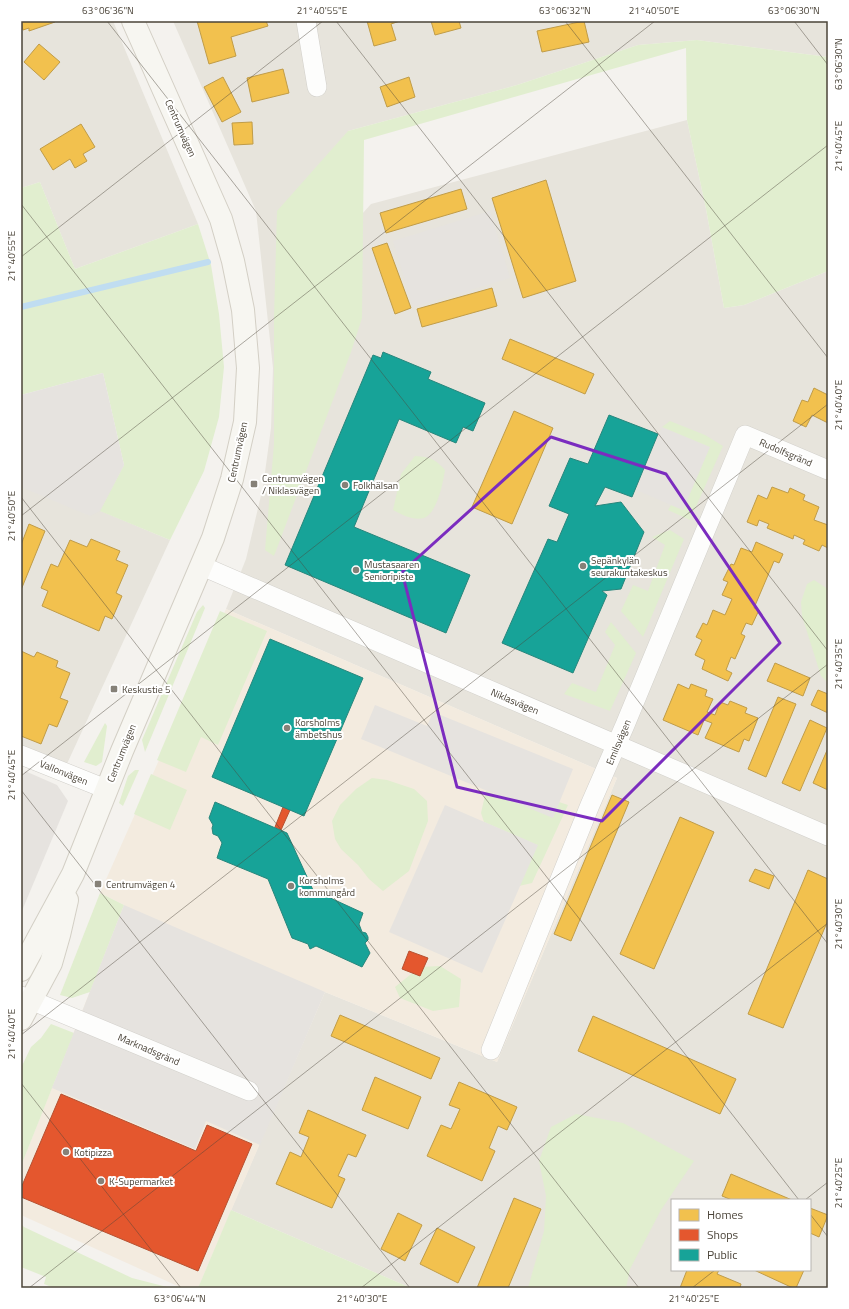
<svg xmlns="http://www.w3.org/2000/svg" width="849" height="1309" font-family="'Titillium Web',sans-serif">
<rect width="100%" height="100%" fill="#f4f2ee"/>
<!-- residential -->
<g fill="#e7e4dc" fill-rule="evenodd">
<polygon points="21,21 113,21 198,224 75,269 40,182 21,188"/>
<path d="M 173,21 L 828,21 L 828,57 L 697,40 L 638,45 L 517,85 L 348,131 L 345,233 L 371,204 L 687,120 L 706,209 L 724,308 L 744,305 L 828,271 L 828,1288 L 411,1288 L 231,1210 L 325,992 L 497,1062 L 617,778 L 226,609 L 246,559 L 263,487 L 271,428 L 273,368 L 256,211 ZM 672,1200 L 810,1200 L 810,1270 L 672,1270 Z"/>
<polygon points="21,395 124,465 101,511 170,540 60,779 21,762"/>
</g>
<!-- commercial -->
<polygon fill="#f3ebdf" points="226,609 617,778 497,1062 325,992 198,1288 182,1288 21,1215 21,1166 124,905 100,893"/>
<!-- green -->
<g fill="#e1eecf">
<polygon points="697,40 828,57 828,271 744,305 724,308 706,209 687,120 686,48 364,140 362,318 351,352 274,556 265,550 274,444 274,317 277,211 348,131 517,85 638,45"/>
<polygon points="40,182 75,269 198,224 211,265 219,314 224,367 219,417 204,471 170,540 100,511 124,465 103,373 21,395 21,188"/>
<polygon points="670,421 705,435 723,446 690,520 668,510 671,505 683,510 662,427"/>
<path d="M 415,456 C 430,457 435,459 445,470 C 443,483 437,513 424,518 C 414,521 402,515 393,510 L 401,474 Z"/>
<polygon points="670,530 684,539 643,637 621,611 633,585 648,591 665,545 652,537"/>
<polygon points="814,580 828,589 828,683 821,676 802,616 801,602 807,584"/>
<polygon points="203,605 205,608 145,752 142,740 197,612"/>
<polygon points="220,611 267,631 218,745 201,737 186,772 157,760"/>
<polygon points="611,622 636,653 610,711 564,694 572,683 596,692 615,645 605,632"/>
<polygon points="105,723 107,726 102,762 96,766 84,762"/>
<polygon points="135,770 139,770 123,806 119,803 128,776"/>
<polygon points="151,774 187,790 170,830 134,814"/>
<polygon points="372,778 387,780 414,789 427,801 428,821 409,871 383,891 369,879 358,865 341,849 335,839 332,821 340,805 356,789"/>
<polygon points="486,791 553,817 559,802 568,805 532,883 519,886 537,845 484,822 481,813"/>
<polygon points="100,893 124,905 90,992 72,998 60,995"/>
<polygon points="440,966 461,979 459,1007 433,1011 400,998 395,987 420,967"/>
<polygon points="51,1024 74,1033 21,1166 21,1068 31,1047 41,1038"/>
<polygon points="576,1114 623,1123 694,1161 661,1210 630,1269 626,1288 528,1288 544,1231 546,1196 539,1161 551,1127"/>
<polygon points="231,1210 411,1288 198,1288"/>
<polygon points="21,1224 24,1227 132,1278 171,1288 54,1288 44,1284 46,1277 21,1267"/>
</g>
<!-- parking -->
<g fill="#e6e3df">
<polygon points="490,211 510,278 413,307 393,241"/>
<polygon points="103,373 124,465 100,511 90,516 21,487 21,395"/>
<polygon points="662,427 710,447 683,510 636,490"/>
<polygon points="375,705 427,726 433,712 573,769 553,818 361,739"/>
<polygon points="25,771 57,785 68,801 21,913 21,781"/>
<polygon points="445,805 538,845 482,973 389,932"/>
<polygon points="124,905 325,992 260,1145 206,1121 195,1149 52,1088"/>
</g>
<!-- homes -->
<g fill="#f2c14e" stroke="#c09c48">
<polygon points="21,21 55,21 55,22 29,31 29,28 23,30"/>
<polygon points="197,21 266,21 268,26 231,37 236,56 209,64"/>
<polygon points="367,21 400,21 391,24 396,40 374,46"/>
<polygon points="431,21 459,21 461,28 435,35"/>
<polygon points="584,21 589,42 542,52 537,31"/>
<polygon points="39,44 60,62 44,80 24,62"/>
<polygon points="283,69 289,93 252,102 247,78"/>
<polygon points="223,77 241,112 222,122 204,87"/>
<polygon points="409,77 415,97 387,107 380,87"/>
<polygon points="252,122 253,144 234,145 232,123"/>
<polygon points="81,124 95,147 83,154 87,161 75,168 70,159 53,170 40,149"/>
<polygon points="546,180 576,281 523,298 492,198"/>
<polygon points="461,189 467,209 386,233 380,213"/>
<polygon points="387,243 411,308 395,314 372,248"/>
<polygon points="492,288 497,306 422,327 417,309"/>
<polygon points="510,339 594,374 585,394 502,359"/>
<polygon points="814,388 828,395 828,423 812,415 806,427 793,421 802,400 808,402"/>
<polygon points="514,411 553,428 512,524 472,507"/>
<polygon points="772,487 788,493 790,488 805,495 803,500 819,507 814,520 828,525 828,548 822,545 819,551 803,544 805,540 794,535 793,539 767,528 769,524 759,520 757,526 747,522 758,495 767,499"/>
<polygon points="29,524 45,531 21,590 21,545"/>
<polygon points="91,539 120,551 116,560 128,565 116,593 122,596 112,619 105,616 99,631 42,606 48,591 41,588 51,564 58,567 70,540 87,547"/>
<polygon points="756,542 783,554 779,563 774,561 754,608 759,610 752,625 746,623 741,634 745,636 735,659 731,657 726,670 732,673 728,681 702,669 705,660 695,655 702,640 696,637 703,623 707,625 713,610 725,615 732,599 722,595 728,582 723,580 731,564 734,565 741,548 752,552"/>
<polygon points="21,651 34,657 37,652 58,661 56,667 70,673 60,698 68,701 57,727 49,724 41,744 21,736"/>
<polygon points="775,663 810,678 803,696 767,681"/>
<polygon points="678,684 689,689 691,684 707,690 705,696 713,699 707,712 715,715 720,702 728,705 730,701 747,708 745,713 758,718 749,741 744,739 739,752 705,738 712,723 704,720 698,735 663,720"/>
<polygon points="818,690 828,694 828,713 811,705"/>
<polygon points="778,697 796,704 766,777 748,769"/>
<polygon points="810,720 827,728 800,791 782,783"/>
<polygon points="828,748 828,790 813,783"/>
<polygon points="612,795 629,802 571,941 554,934"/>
<polygon points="680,817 714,832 654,969 620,954"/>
<polygon points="755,869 774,876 769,889 749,881"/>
<polygon points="808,870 828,879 828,920 783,1028 748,1014"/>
<polygon points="340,1015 440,1058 431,1079 331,1036"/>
<polygon points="593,1016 736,1079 720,1114 578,1051"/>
<polygon points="375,1077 421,1097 408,1129 362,1110"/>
<polygon points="459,1082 517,1107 507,1130 498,1126 489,1148 495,1151 482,1181 427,1156 441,1125 451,1129 460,1109 449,1105"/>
<polygon points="308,1110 366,1135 356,1157 348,1154 338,1176 345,1179 332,1208 276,1184 290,1152 301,1157 309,1137 299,1133"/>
<polygon points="731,1174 792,1200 732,1200 722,1196"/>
<polygon points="514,1198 541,1209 508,1288 477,1288"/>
<polygon points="810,1208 828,1215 819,1237 810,1233"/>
<polygon points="398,1213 422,1225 405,1261 381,1249"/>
<polygon points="437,1228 475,1247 458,1283 420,1264"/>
<polygon points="687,1270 719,1270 717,1274 741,1284 740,1288 680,1288"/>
<polygon points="754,1270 804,1270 796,1288 793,1288"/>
</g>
<!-- shops -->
<g fill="#e4572e" stroke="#b65131">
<polygon points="283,807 290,810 281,830 275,827"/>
<polygon points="409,951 428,958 420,976 402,969"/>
<polygon points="61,1094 196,1151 207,1125 252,1144 198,1271 21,1197 21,1188"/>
</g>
<!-- public -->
<g fill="#17a398" stroke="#27867c">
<polygon points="383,352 431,372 428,379 485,403 473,431 463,427 456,443 399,419 354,527 470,575 446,633 285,565 373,355 381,358"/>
<polygon points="609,415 658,434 632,497 605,487 595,506 621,502 644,532 621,589 602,591 607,595 573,673 502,643 548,539 557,542 569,514 549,506 570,458 588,464"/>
<polygon points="270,639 363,678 304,816 212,777"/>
<polygon points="215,802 287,833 313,890 363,913 359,924 362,932 366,933 368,937 368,940 365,943 370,953 362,967 316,946 310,949 308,944 292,938 268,879 217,858 222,843 218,836 213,834 212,828 213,825 209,818"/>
</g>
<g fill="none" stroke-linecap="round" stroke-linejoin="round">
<!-- stream -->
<polyline stroke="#c0ddf1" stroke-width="6" points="21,307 208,262"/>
<defs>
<g id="minor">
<polyline points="306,21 317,87"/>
<polyline points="202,566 828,836"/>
<polyline points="21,755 106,789"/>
<polyline points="21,996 249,1091"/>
<polyline points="491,1050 590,805 625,725 745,435 828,470"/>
</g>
<g id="secondary">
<polyline points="21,970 73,874 122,751 213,538 232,479 245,422 248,368 243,310 233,261 221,219 133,21"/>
<polyline points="21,1019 51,963 59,935 67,900"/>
</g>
</defs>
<!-- minor casing -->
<use href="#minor" stroke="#d2d0cb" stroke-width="20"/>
<!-- secondary casing -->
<use href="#secondary" stroke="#d3cfc5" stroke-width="24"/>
<!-- minor -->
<use href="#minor" stroke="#fdfdfc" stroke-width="19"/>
<!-- secondary -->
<use href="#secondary" stroke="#f7f6f1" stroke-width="22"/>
</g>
<!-- marked area -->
<path fill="none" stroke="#7b2cbf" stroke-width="3" stroke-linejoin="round" d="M 551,437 L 666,474 L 780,643 L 602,821 L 457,787 L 402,572 Z"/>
<!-- ticks -->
<path fill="none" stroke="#4b4439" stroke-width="1" stroke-opacity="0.45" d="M 107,21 L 828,944M 336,21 L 828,651M 565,21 L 828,358M 794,21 L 828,65M 21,204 L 799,1200M 21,257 L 323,21M 21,497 L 639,1288M 21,516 L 655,21M 21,776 L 828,145M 21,790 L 410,1288M 21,1035 L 828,404M 21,1083 L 181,1288M 805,1200 L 828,1182M 810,1214 L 828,1237M 29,1288 L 828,664M 361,1288 L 828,923M 692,1288 L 715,1270"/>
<!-- markers -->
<g fill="#868178" stroke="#fff" stroke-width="1.5">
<rect x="250" y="480" width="8" height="8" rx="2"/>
<circle cx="345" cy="485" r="4"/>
<circle cx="583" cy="566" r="4"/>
<circle cx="356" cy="570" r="4"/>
<rect x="110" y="685" width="8" height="8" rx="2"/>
<circle cx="287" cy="728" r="4"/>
<rect x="94" y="880" width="8" height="8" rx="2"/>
<circle cx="291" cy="886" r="4"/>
<circle cx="66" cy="1152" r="4"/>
<circle cx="101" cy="1181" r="4"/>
</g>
<g text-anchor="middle" stroke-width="4" stroke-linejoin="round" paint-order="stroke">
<!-- street labels -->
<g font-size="10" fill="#4b4439" stroke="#fff">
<text transform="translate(181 128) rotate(66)" y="4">Centrumvägen</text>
<text transform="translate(237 452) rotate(-78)" y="4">Centrumvägen</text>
<text transform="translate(786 452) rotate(23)" y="4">Rudolfsgränd</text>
<text transform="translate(515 701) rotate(23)" y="4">Niklasvägen</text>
<text transform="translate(618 742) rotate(-67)" y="4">Emilsvägen</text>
<text transform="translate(121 753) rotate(-68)" y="4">Centrumvägen</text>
<text transform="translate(64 772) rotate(22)" y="4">Vallonvägen</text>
<text transform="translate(149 1049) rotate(23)" y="4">Marknadsgränd</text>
</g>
<!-- poi labels -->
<g font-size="10" fill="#4b4439" stroke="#fff" text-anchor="start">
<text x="262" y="482">Centrumvägen<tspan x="262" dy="12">/ Niklasvägen</tspan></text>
<text x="353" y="489">Folkhälsan</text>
<text x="591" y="564">Sepänkylän<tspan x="591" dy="12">seurakuntakeskus</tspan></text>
<text x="364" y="568">Mustasaaren<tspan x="364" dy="12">Senioripiste</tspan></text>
<text x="122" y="693">Keskustie 5</text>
<text x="295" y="726">Korsholms<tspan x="295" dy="12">ämbetshus</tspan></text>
<text x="299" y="884">Korsholms<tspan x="299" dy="12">kommungård</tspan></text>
<text x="106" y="888">Centrumvägen 4</text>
<text x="74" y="1156">Kotipizza</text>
<text x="109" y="1185">K-Supermarket</text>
</g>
</g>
<!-- border -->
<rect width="849" height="1309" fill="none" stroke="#ffffff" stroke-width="44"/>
<!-- legend -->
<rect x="671" y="1199" width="140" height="72" fill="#ffffff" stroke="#b7b4b0"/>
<rect x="679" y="1209" width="20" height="12" fill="#f2c14e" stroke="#b7b4b0"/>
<text x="707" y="1219" font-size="12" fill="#4b4439">Homes</text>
<rect x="679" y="1229" width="20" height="12" fill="#e4572e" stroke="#b7b4b0"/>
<text x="707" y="1239" font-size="12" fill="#4b4439">Shops</text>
<rect x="679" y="1249" width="20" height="12" fill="#17a398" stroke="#b7b4b0"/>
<text x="707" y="1259" font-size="12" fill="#4b4439">Public</text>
<rect x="22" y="22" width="805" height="1265" fill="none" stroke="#4b4439" stroke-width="1.5"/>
<g font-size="10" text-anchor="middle" fill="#4b4439">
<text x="108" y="14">63°06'36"N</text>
<text x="322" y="14">21°40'55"E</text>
<text x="565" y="14">63°06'32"N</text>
<text x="654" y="14">21°40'50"E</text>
<text x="794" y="14">63°06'30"N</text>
<text transform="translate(838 64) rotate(-90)" y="4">63°06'30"N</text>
<text transform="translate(838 146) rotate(-90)" y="4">21°40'45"E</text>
<text transform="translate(11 256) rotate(-90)" y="4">21°40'55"E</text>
<text transform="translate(838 405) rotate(-90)" y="4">21°40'40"E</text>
<text transform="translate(11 516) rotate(-90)" y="4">21°40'50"E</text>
<text transform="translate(838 664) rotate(-90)" y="4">21°40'35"E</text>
<text transform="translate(11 775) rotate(-90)" y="4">21°40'45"E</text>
<text transform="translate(838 924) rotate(-90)" y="4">21°40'30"E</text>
<text transform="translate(11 1034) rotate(-90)" y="4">21°40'40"E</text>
<text transform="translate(838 1183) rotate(-90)" y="4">21°40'25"E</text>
<text x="180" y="1302">63°06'44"N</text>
<text x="362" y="1302">21°40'30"E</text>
<text x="694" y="1302">21°40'25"E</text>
</g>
</svg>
